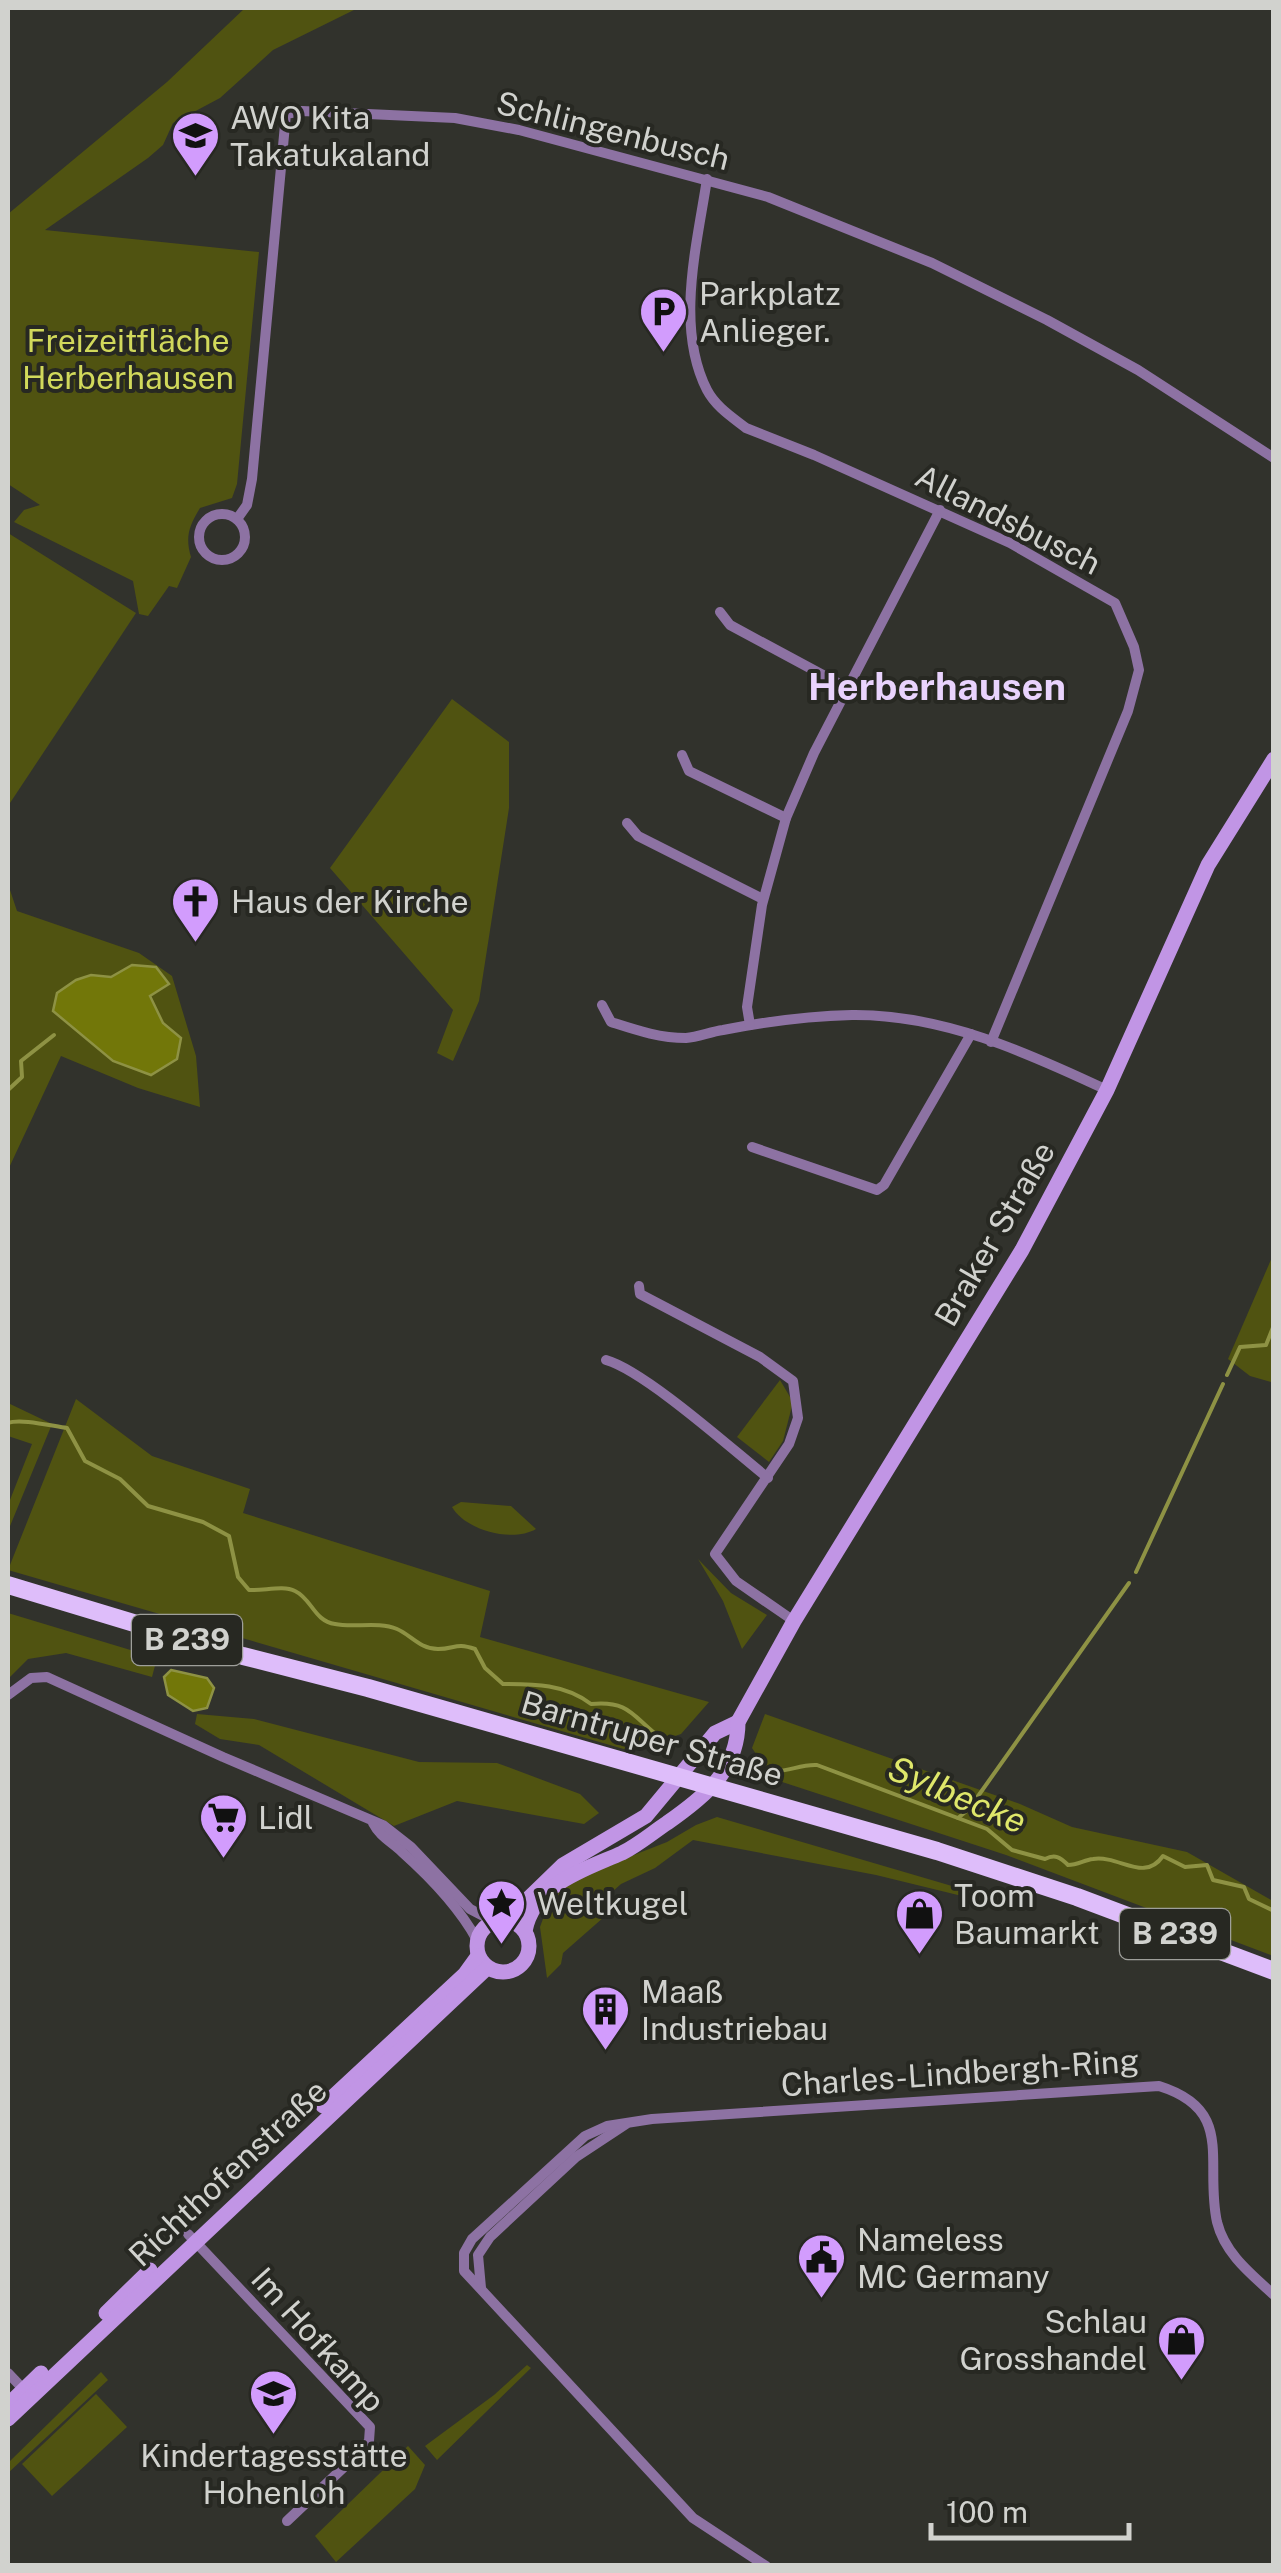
<svg xmlns="http://www.w3.org/2000/svg" width="1281" height="2573" font-family="'Public Sans',sans-serif">
<rect width="100%" height="100%" fill="#31322c"/>
<!-- green -->
<g fill="#505311" fill-rule="evenodd">
<path d="M 245,8 L 358,8 L 273,50 L 220,98 L 173,123 L 163,145 L 148,158 L 45,230 L 259,252 L 237,484 L 232,498 L 200,508 C 189,526 185,537 191,557 L 177,588 L 169,586 L 148,616 L 139,614 L 133,581 L 14,522 L 24,510 L 40,505 L 8,484 L 8,214 L 167,82 Z"/>
<polygon points="8,533 136,613 8,806"/>
<polygon points="452,699 509,742 509,808 479,1001 453,1061 437,1053 453,1010 330,868"/>
<path d="M 8,884 L 17,911 L 139,953 L 172,976 L 196,1056 L 200,1107 L 138,1088 L 61,1056 L 8,1170 ZM 132,966 L 156,967 L 168,983 L 150,996 L 163,1023 L 180,1038 L 53,1011 L 91,975 L 110,977 Z"/>
<polygon points="1273,1255 1274,1381 1271,1382 1250,1376 1228,1359"/>
<polygon points="780,1380 793,1402 783,1441 769,1462 737,1437"/>
<polygon points="76,1399 152,1456 250,1489 243,1513 490,1591 480,1637 709,1702 681,1734 663,1740 649,1739 627,1750 8,1570"/>
<polygon points="8,1403 52,1424 8,1531 8,1505 32,1444 8,1436"/>
<path d="M 461,1502 L 511,1506 L 536,1529 C 512,1543 465,1530 452,1507 Z"/>
<polygon points="698,1559 731,1593 767,1615 742,1649 723,1601"/>
<polygon points="8,1613 157,1658 152,1677 66,1653 28,1659 8,1679"/>
<polygon points="197,1714 254,1719 419,1762 497,1763 580,1794 599,1813 584,1824 457,1801 394,1826 259,1745 220,1739 195,1724"/>
<polygon points="765,1714 1020,1804 1072,1827 1187,1852 1273,1901 1273,1956 1006,1855 773,1779 752,1748"/>
<polygon points="717,1817 969,1891 966,1897 876,1875 693,1840 655,1868 621,1884 603,1900 612,1910 563,1953 561,1964 547,1978 540,1927 544,1916 538,1910 565,1882 667,1842 696,1825"/>
<polygon points="527,2365 531,2368 437,2460 425,2446 494,2395"/>
<polygon points="101,2372 108,2380 8,2473 8,2463"/>
<polygon points="96,2394 127,2427 52,2496 22,2464"/>
<polygon points="408,2446 425,2465 415,2489 336,2562 315,2536"/>
</g>
<!-- water -->
<g fill="#727709" stroke="#8e9244" stroke-width="2.5">
<polygon points="132,965 156,967 169,984 150,996 163,1023 181,1038 177,1059 151,1075 113,1061 53,1011 57,993 76,980 91,975 111,977"/>
<polygon points="171,1670 207,1678 214,1688 207,1708 193,1711 168,1695 164,1677"/>
</g>
<g fill="none" stroke-linecap="round" stroke-linejoin="round">
<!-- stream -->
<g stroke="#8e9244" stroke-width="4">
<polyline points="8,1090 22,1077 21,1061 54,1035"/>
<polyline points="1227,1375 1240,1347 1266,1345 1274,1325"/>
<path d="M 8,1423 C 20,1418 52,1426 67,1428 L 85,1461 L 120,1479 L 148,1506 L 203,1522 L 229,1536 L 238,1577 L 249,1590 C 264,1591 283,1585 295,1591 C 312,1599 314,1621 335,1624 C 354,1628 378,1621 397,1629 C 411,1635 420,1649 438,1649 C 455,1649 456,1642 475,1649 L 485,1668 L 503,1684 C 535,1684 565,1684 591,1704 C 631,1700 633,1718 662,1739"/>
<polyline points="1136,1572 1223,1384"/>
<path d="M 770,1771 C 788,1773 799,1764 817,1765 L 987,1829 L 1012,1850 L 1045,1859 C 1055,1854 1060,1857 1068,1865 C 1078,1865 1084,1860 1093,1859 C 1120,1855 1144,1883 1163,1856 L 1185,1867 L 1207,1865 L 1213,1880 L 1244,1887 L 1249,1899 L 1274,1911"/>
<polyline points="976,1799 1129,1583"/>
<polyline points="958,1818 969,1809"/>
</g>
<!-- street -->
<g stroke="#8d72a3" stroke-width="10">
<path d="M 707,179 C 697,245 675,327 707,390 C 716,407 732,417 746,428 L 814,455 L 1010,543 L 1115,603 L 1134,647 L 1139,670 L 1128,711 L 991,1042"/>
<circle cx="222" cy="537" r="23"/>
<polyline points="237,519 247,505 252,479 286,114 302,111 455,118 519,130 768,197 932,263 1047,320 1138,370 1274,458"/>
<polyline points="720,612 730,625 847,688"/>
<polyline points="682,755 689,771 786,818"/>
<polyline points="627,823 638,836 763,899"/>
<path d="M 602,1005 L 611,1022 C 636,1030 659,1038 686,1038 C 698,1037 710,1032 723,1030 C 764,1022 810,1016 852,1015 C 942,1014 1026,1052 1107,1090"/>
<polyline points="750,1025 747,1007 762,905 786,818 814,753 940,510"/>
<polyline points="752,1147 877,1190 884,1185 971,1034"/>
<polyline points="639,1286 640,1294 760,1357 793,1381 798,1418 789,1444 715,1554 736,1581 794,1621"/>
<path d="M 606,1360 C 645,1371 733,1450 768,1478"/>
<polyline points="8,1695 31,1678 47,1677 223,1757 383,1825 411,1847 470,1909 493,1921"/>
<path d="M 373,1823 C 380,1837 392,1842 402,1852 C 430,1877 459,1907 477,1940"/>
<polyline points="188,2234 370,2427 369,2441 363,2449 287,2521"/>
<polyline points="481,2288 478,2255 490,2237 576,2157 626,2124"/>
<polyline points="8,2373 28,2394"/>
<path d="M 766,2566 L 693,2518 L 464,2271 L 464,2253 L 472,2239 L 585,2136 L 607,2126 L 652,2119 L 1159,2086 C 1236,2110 1204,2162 1217,2222 C 1225,2254 1251,2274 1274,2295"/>
</g>
<!-- secondary -->
<g stroke="#c195e5" stroke-width="15">
<circle cx="503" cy="1946" r="26"/>
<polyline points="506,1920 563,1865 646,1816 715,1733 738,1722"/>
<path d="M 525,1931 C 534,1884 584,1870 622,1853 C 638,1845 652,1833 667,1823 C 704,1797 738,1771 738,1722 L 794,1621 L 1022,1250 L 1107,1090 L 1208,865 L 1274,759"/>
<polyline points="323,2106 465,1974 478,1956"/>
<polyline points="106,2313 150,2270"/>
<polyline points="8,2405 41,2373"/>
<polyline points="8,2419 487,1968"/>
</g>
<!-- primary -->
<polyline stroke="#debdfa" stroke-width="18" points="8,1585 243,1656 368,1688 937,1851 1077,1897 1274,1971"/>
</g>
<!-- icons -->
<defs>
<symbol id="school-pin" viewBox="-11 -11 22 30"><path d="M0 17L-7.5 6A9.5 9.5 0 1 1 7.5 6Z" fill="#d29cfd" stroke="#272822"/><path d="M0-5L7-2L0 1L-7-2ZM-4 1L0 2.5L4 1V4Q0 6-4 4Z" fill="#111"/></symbol>
<symbol id="parking-pin" viewBox="-11 -11 22 30"><path d="M0 17L-7.5 6A9.5 9.5 0 1 1 7.5 6Z" fill="#d29cfd" stroke="#272822"/><path d="M-3.5-5.5H1a3.5 3.5 0 0 1 0 7H-1V5.5H-3.5ZM-1-3.4V-.6H.8a1.4 1.4 0 0 0 0-2.8Z" fill="#111"/></symbol>
<symbol id="church-pin" viewBox="-11 -11 22 30"><path d="M0 17L-7.5 6A9.5 9.5 0 1 1 7.5 6Z" fill="#d29cfd" stroke="#272822"/><path d="M-1.2-6h2.4v3.5h3.3v2.4h-3.3V6h-2.4V-.1h-3.3v-2.4h3.3Z" fill="#111"/></symbol>
<symbol id="supermarket-pin" viewBox="-11 -11 22 30"><path d="M0 17L-7.5 6A9.5 9.5 0 1 1 7.5 6Z" fill="#d29cfd" stroke="#272822"/><path d="M-6-5.5h2.5l.6 2H6L4.5 2H-2.5L-4.4-4H-6ZM-1.5 3.2a1.3 1.3 0 1 0 .1 0ZM3 3.2a1.3 1.3 0 1 0 .1 0Z" fill="#111"/></symbol>
<symbol id="sight-pin" viewBox="-11 -11 22 30"><path d="M0 17L-7.5 6A9.5 9.5 0 1 1 7.5 6Z" fill="#d29cfd" stroke="#272822"/><path d="M0-6L1.8-2.2L6-1.7L2.9 1.2L3.7 5.4L0 3.3L-3.7 5.4L-2.9 1.2L-6-1.7L-1.8-2.2Z" fill="#111"/></symbol>
<symbol id="shop-pin" viewBox="-11 -11 22 30"><path d="M0 17L-7.5 6A9.5 9.5 0 1 1 7.5 6Z" fill="#d29cfd" stroke="#272822"/><path d="M-5-2.5h2.3a2.7 3.5 0 0 1 5.4 0H5L5.5 6h-11ZM-1.5-2.5h3a1.5 2.3 0 0 0-3 0Z" fill="#111"/></symbol>
<symbol id="building-pin" viewBox="-11 -11 22 30"><path d="M0 17L-7.5 6A9.5 9.5 0 1 1 7.5 6Z" fill="#d29cfd" stroke="#272822"/><path d="M-4-6H4V6H1V3H-1V6H-4ZM-2.5-4.3h1.7v1.8h-1.7ZM.8-4.3h1.7v1.8H.8ZM-2.5-1h1.7V.8h-1.7ZM.8-1h1.7V.8H.8Z" fill="#111"/></symbol>
<symbol id="civic-pin" viewBox="-11 -11 22 30"><path d="M0 17L-7.5 6A9.5 9.5 0 1 1 7.5 6Z" fill="#d29cfd" stroke="#272822"/><path d="M-.6-6.5H3V-4.5H.6V-3L4-1V1h2V6H-6V1h2V-1L-.6-3ZM-1.2 2.5V6h2.4V2.5Z" fill="#111"/></symbol>
</defs>
<g fill-rule="evenodd">
<use href="#school-pin" x="168" y="108" width="55" height="75"/>
<use href="#parking-pin" x="636" y="284" width="55" height="75"/>
<use href="#church-pin" x="168" y="874" width="55" height="75"/>
<use href="#supermarket-pin" x="196" y="1790" width="55" height="75"/>
<use href="#sight-pin" x="474" y="1876" width="55" height="75"/>
<use href="#shop-pin" x="892" y="1886" width="55" height="75"/>
<use href="#building-pin" x="578" y="1982" width="55" height="75"/>
<use href="#civic-pin" x="794" y="2230" width="55" height="75"/>
<use href="#shop-pin" x="1154" y="2312" width="55" height="75"/>
<use href="#school-pin" x="246" y="2366" width="55" height="75"/>
</g>
<g text-anchor="middle" stroke-width="8" stroke-linejoin="round" paint-order="stroke">
<!-- shield labels -->
<g fill="#272822" stroke="#9e9f9a" stroke-width="2.5">
<rect x="132" y="1615" width="110" height="50" rx="8"/>
<rect x="1120" y="1909" width="110" height="50" rx="8"/>
</g>
<g font-size="30" font-weight="bold" fill="#d1d2ce">
<text x="187" y="1650">B 239</text>
<text x="1175" y="1944">B 239</text>
</g>
<!-- poi labels -->
<g font-size="32" fill="#d1d2ce" stroke="#272822" text-anchor="start">
<text x="230" y="129">AWO Kita<tspan x="230" dy="37">Takatukaland</tspan></text>
<text x="699" y="305">Parkplatz<tspan x="699" dy="37">Anlieger.</tspan></text>
<text x="231" y="913">Haus der Kirche</text>
<text x="258" y="1829">Lidl</text>
<text x="954" y="1907">Toom<tspan x="954" dy="37">Baumarkt</tspan></text>
<text x="537" y="1915">Weltkugel</text>
<text x="641" y="2003">Maaß<tspan x="641" dy="37">Industriebau</tspan></text>
<text x="857" y="2251">Nameless<tspan x="857" dy="37">MC Germany</tspan></text>
<text x="1147" y="2333" text-anchor="end">Schlau<tspan x="1147" dy="37">Grosshandel</tspan></text>
<text x="274" y="2467" text-anchor="middle">Kindertagesstätte<tspan x="274" dy="37">Hohenloh</tspan></text>
</g>
<!-- street labels -->
<g font-size="32" fill="#d1d2ce" stroke="#272822">
<text transform="translate(613 131) rotate(14)" y="11">Schlingenbusch</text>
<text transform="translate(1008 520) rotate(27)" y="11">Allandsbusch</text>
<text transform="translate(995 1234) rotate(-60)" y="11">Braker Straße</text>
<text transform="translate(652 1739) rotate(16)" y="11">Barntruper Straße</text>
<text transform="translate(960 2073) rotate(-4)" y="11">Charles-Lindbergh-Ring</text>
<text transform="translate(228 2173) rotate(-43)" y="11">Richthofenstraße</text>
<text transform="translate(318 2340) rotate(48)" y="11">Im Hofkamp</text>
</g>
<!-- park labels -->
<g font-size="32" fill="#d1d95b" stroke="#272822">
<text x="128" y="352">Freizeitfläche<tspan x="128" dy="37">Herberhausen</tspan></text>
</g>
<!-- water labels -->
<g font-size="35" font-style="italic" fill="#dfe76a" stroke="#272822">
<text transform="translate(957 1795) rotate(23)" y="12">Sylbecke</text>
</g>
<!-- quarter labels -->
<g font-size="38" font-weight="bold" fill="#e9d3fd" stroke="#272822">
<text x="937" y="700">Herberhausen</text>
</g>
</g>
<!-- border -->
<rect width="1281" height="2573" fill="none" stroke="#d1d2ce" stroke-width="20"/>
<!-- scale -->
<path d="M931 2523v15h198v-15" fill="none" stroke="#d1d2ce" stroke-width="5"/>
<text x="946" y="2523" font-size="30" fill="#d1d2ce" stroke="#272822" stroke-width="8" paint-order="stroke">100 m</text>
</svg>
